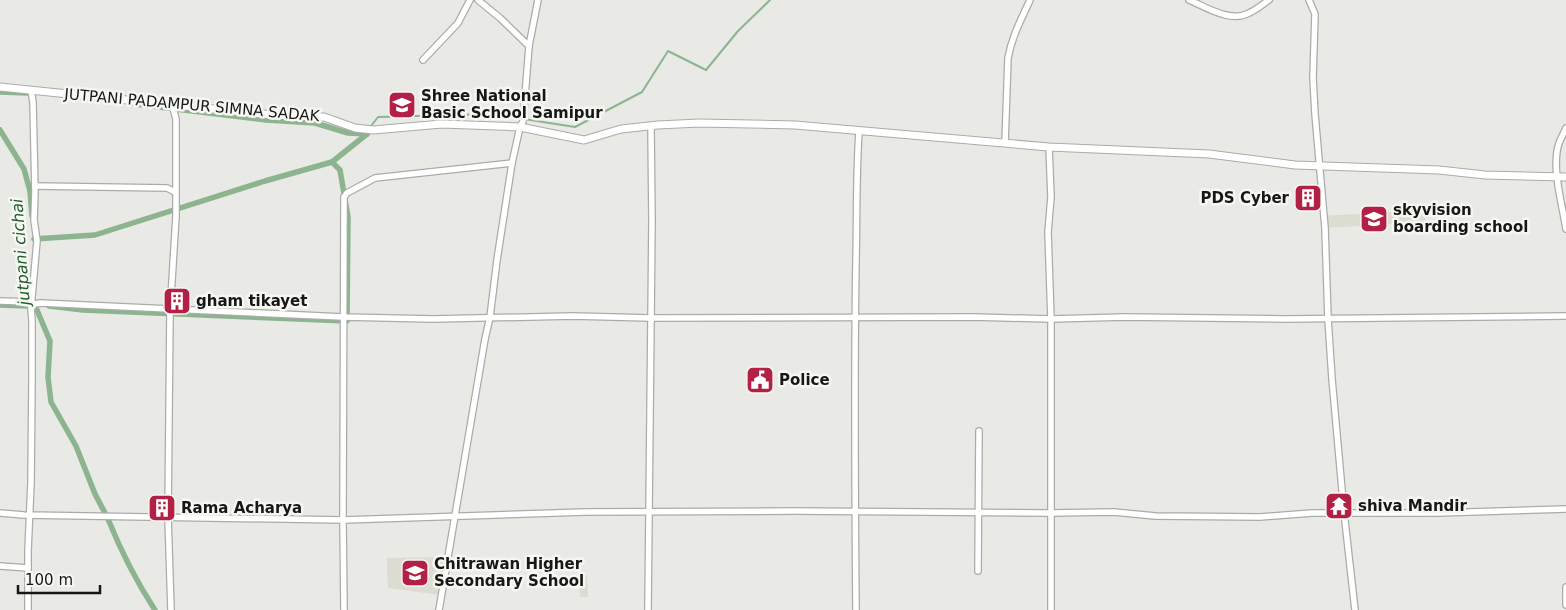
<svg xmlns="http://www.w3.org/2000/svg" width="1566" height="610" font-family="'DejaVu Sans',sans-serif">
<rect width="100%" height="100%" fill="#e9e9e6"/>
<!-- built -->
<g fill="#dcdcd2">
<polygon points="1425,210 1426,222 1323,228 1322,216"/>
<polygon points="445,557 440,595 388,588 387,558"/>
<polygon points="587,575 588,597 580,597 579,584 569,584 569,576"/>
</g>
<g fill="none" stroke-linecap="round" stroke-linejoin="round">
<!-- stream -->
<polyline stroke="#8bb48f" stroke-width="2" points="371,126 378,117 492,114 575,127 642,92 668,51 706,70 738,31 770,0"/>
<!-- canal -->
<g stroke="#8bb48f" stroke-width="5.5">
<polyline points="0,92 28,93"/>
<polyline points="134,104 266,120 315,123 348,133 367,134"/>
<polyline points="0,130 24,169 30,191 32,216"/>
<polyline points="34,239 95,235 265,181 332,162"/>
<polyline points="34,303 50,341 48,377 51,402 76,446 95,494 106,515"/>
<polyline points="0,305 28,306 35,304"/>
<polyline points="49,306 83,310 347,321 348,217 340,170 332,162 367,134"/>
<path d="M 108,519 C 121,551 136,581 155,610"/>
</g>
<defs>
<g id="minor">
<polyline points="478,0 500,18 529,46"/>
<path d="M 1189,0 C 1206,7 1230,23 1249,13 C 1256,10 1263,4 1269,0"/>
<polyline points="1309,0 1315,14 1313,78 1315,114 1325,228 1328,319 1332,379 1344,512 1355,610"/>
<polyline points="423,60 458,23 470,0"/>
<path d="M 1566,128 C 1564,133 1561,138 1559,143 C 1551,167 1562,203 1566,229"/>
<path d="M 1005,143 L 1008,58 C 1012,36 1021,20 1030,0"/>
<polyline points="1049,147 1051,197 1048,232 1051,319 1051,610"/>
<polyline points="35,186 167,188 175,192"/>
<polyline points="0,301 31,302 34,304 41,303 343,317 433,319 573,316 650,318 973,317 1051,319 1125,317 1285,319 1566,316"/>
<polyline points="0,513 24,515 343,520 585,512 795,511 1050,513 1114,512 1155,516 1260,517 1312,513 1437,513 1566,509"/>
<polyline points="0,566 28,568"/>
<polyline points="978,571 979,431"/>
<polyline points="1566,587 1566,605"/>
<polyline points="28,610 28,551 31,483 32,379 32,321 31,308 37,241 34,220 35,192 33,102 31,90"/>
<polyline points="171,610 168,517 170,313 176,216 176,119 172,104"/>
<polyline points="344,610 343,520 344,197 347,193 375,178 512,163"/>
<polyline points="439,610 485,339 490,317 497,260 512,163 520,127 523,121 529,46 538,0"/>
<polyline points="648,610 652,222 651,127"/>
<path d="M 856,610 C 855,494 854,377 856,261 C 857,218 856,175 859,132"/>
</g>
<polyline id="tertiary" points="0,87 273,115 324,117 355,128 373,130 442,124 520,127 584,140 621,129 658,125 699,123 795,125 1049,147 1209,154 1295,165 1439,170 1485,175 1566,177"/>
</defs>
<!-- minor casing -->
<use href="#minor" stroke="#ababa8" stroke-width="8"/>
<!-- tertiary casing -->
<use href="#tertiary" stroke="#ababa8" stroke-width="9"/>
<!-- minor -->
<use href="#minor" stroke="#fff" stroke-width="5.5"/>
<!-- tertiary -->
<use href="#tertiary" stroke="#fff" stroke-width="7"/>
</g>
<!-- icons -->
<defs>
<symbol id="school-square" viewBox="-11 -11 22 22"><rect x="-9" y="-9" width="18" height="18" rx="4" fill="#b22046" stroke="#f6f6f3"/><path d="M0-5L7-2L0 1L-7-2ZM-4 1L0 2.5L4 1V4Q0 6-4 4Z" fill="#fff"/></symbol>
<symbol id="building-square" viewBox="-11 -11 22 22"><rect x="-9" y="-9" width="18" height="18" rx="4" fill="#b22046" stroke="#f6f6f3"/><path d="M-4-6H4V6H1V3H-1V6H-4ZM-2.5-4.3h1.7v1.8h-1.7ZM.8-4.3h1.7v1.8H.8ZM-2.5-1h1.7V.8h-1.7ZM.8-1h1.7V.8H.8Z" fill="#fff"/></symbol>
<symbol id="civic-square" viewBox="-11 -11 22 22"><rect x="-9" y="-9" width="18" height="18" rx="4" fill="#b22046" stroke="#f6f6f3"/><path d="M-.6-6.5H3V-4.5H.6V-3L4-1V1h2V6H-6V1h2V-1L-.6-3ZM-1.2 2.5V6h2.4V2.5Z" fill="#fff"/></symbol>
<symbol id="temple-square" viewBox="-11 -11 22 22"><rect x="-9" y="-9" width="18" height="18" rx="4" fill="#b22046" stroke="#f6f6f3"/><path d="M0-6L5-2H3V0L6.5 2.5H4V6H1.5V3h-3V6H-4V2.5H-6.5L-3 0V-2H-5Z" fill="#fff"/></symbol>
</defs>
<g fill-rule="evenodd">
<use href="#school-square" x="386" y="89" width="32" height="32"/>
<use href="#building-square" x="1292" y="182" width="32" height="32"/>
<use href="#school-square" x="1358" y="203" width="32" height="32"/>
<use href="#building-square" x="161" y="285" width="32" height="32"/>
<use href="#civic-square" x="744" y="364" width="32" height="32"/>
<use href="#temple-square" x="1323" y="490" width="32" height="32"/>
<use href="#building-square" x="146" y="492" width="32" height="32"/>
<use href="#school-square" x="399" y="557" width="32" height="32"/>
</g>
<g text-anchor="middle" stroke-width="5" stroke-linejoin="round" paint-order="stroke">
<!-- poi labels -->
<g font-size="15" font-weight="bold" fill="#171716" stroke="#f6f6f3" text-anchor="start">
<text x="421" y="101">Shree National<tspan x="421" dy="17">Basic School Samipur</tspan></text>
<text x="1289" y="203" text-anchor="end">PDS Cyber</text>
<text x="1393" y="215">skyvision<tspan x="1393" dy="17">boarding school</tspan></text>
<text x="196" y="306">gham tikayet</text>
<text x="779" y="385">Police</text>
<text x="1358" y="511">shiva Mandir</text>
<text x="181" y="513">Rama Acharya</text>
<text x="434" y="569">Chitrawan Higher<tspan x="434" dy="17">Secondary School</tspan></text>
</g>
<!-- street labels -->
<g font-size="15" fill="#171716" stroke="#f6f6f3">
<text transform="translate(192 105) rotate(5)" y="5">JUTPANI PADAMPUR SIMNA SADAK</text>
</g>
<!-- water labels -->
<g font-size="16" font-style="italic" fill="#205c2c" stroke="#f6f6f3">
<text transform="translate(20 252) rotate(-94)" y="6">jutpani cichai</text>
</g>
</g>
<!-- scale -->
<path d="M18 585v8h82v-8" fill="none" stroke="#171716" stroke-width="2.5"/>
<text x="25" y="585" font-size="15" fill="#171716" stroke="#f6f6f3" stroke-width="4" paint-order="stroke">100 m</text>
</svg>
